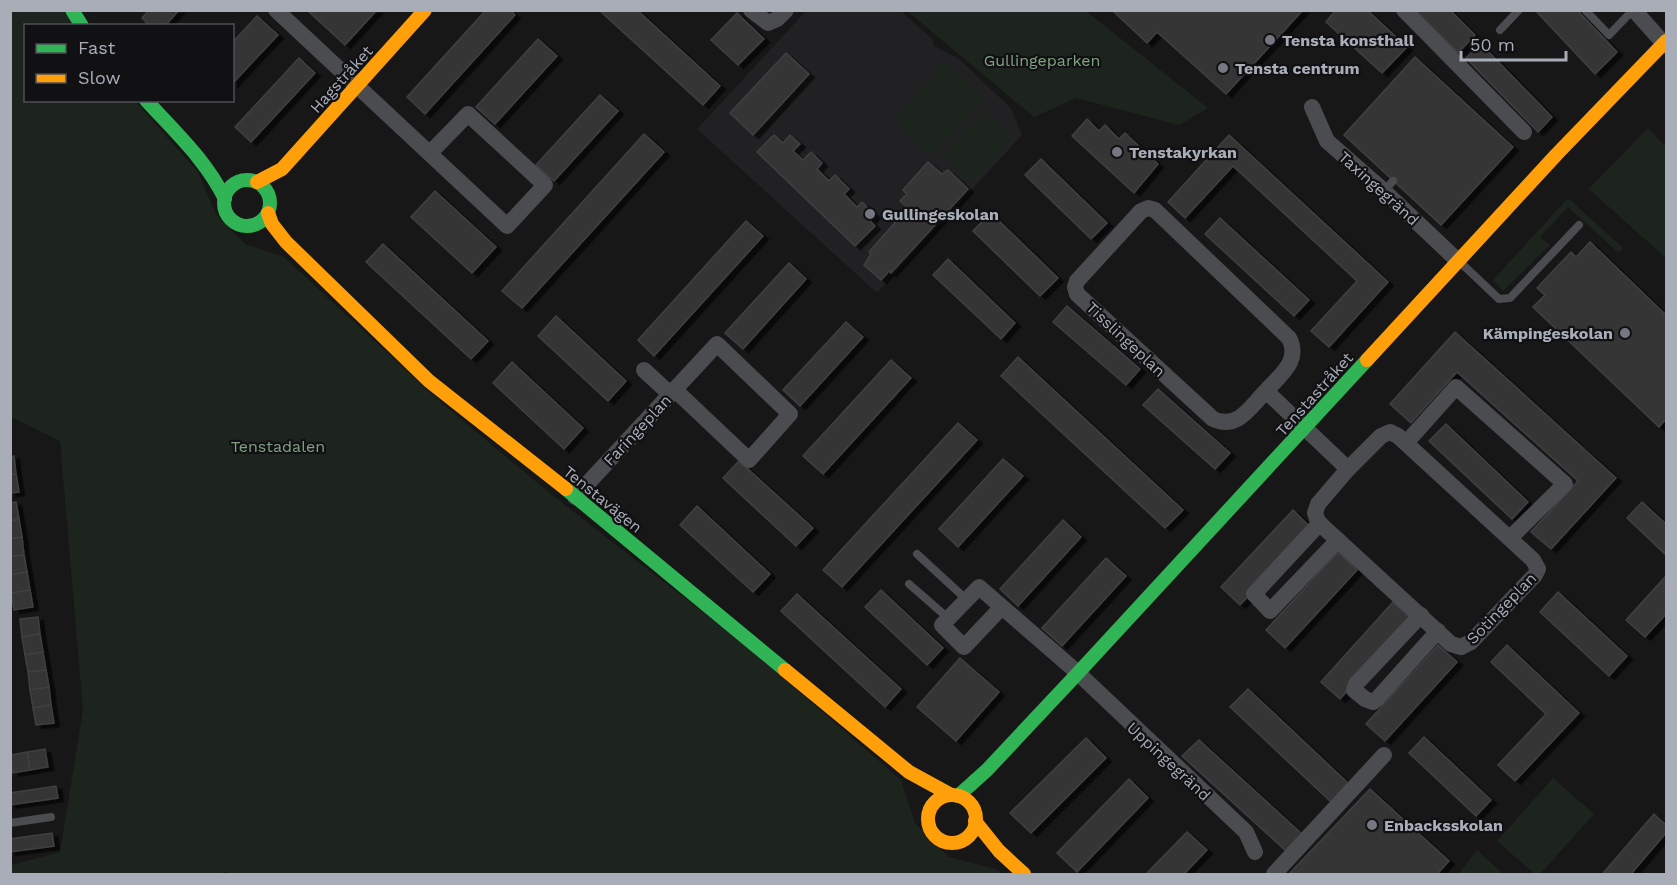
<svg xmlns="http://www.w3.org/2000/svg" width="1677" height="885" font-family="'Work Sans',sans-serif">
<defs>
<filter id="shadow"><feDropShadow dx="5.5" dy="3.5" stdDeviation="0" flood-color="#0009"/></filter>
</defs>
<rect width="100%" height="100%" fill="#171717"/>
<!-- built -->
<polygon fill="#212123" points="900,10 933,40 934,46 959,59 1011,108 1022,135 877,293 697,129 806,11"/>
<!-- green -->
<g fill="#1d241e">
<polygon points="10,11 63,11 75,25 26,26 26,100 135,101 198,172 216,214 245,244 284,257 437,399 552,495 740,641 901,780 915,823 949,857 996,869 1002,874 230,874 225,871 222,874 11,874 12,865 60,852 83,710 60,441 11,417"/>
<polygon points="907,11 1086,11 1208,108 1179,125 1076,98 1034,117"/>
<polygon points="945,61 986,99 933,156 902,130 896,116"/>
<polygon points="984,109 1014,136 971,183 941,155"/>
<polygon points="1648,128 1666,147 1666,258 1589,189"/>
<polygon points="1568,198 1623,248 1619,253 1568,207 1540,237 1550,245 1503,291 1493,280"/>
<polygon points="1553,778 1594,814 1540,874 1535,874 1497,841"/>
<polygon points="1477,850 1503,874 1459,874"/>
</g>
<!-- building -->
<g fill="#353536" stroke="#3f4043" stroke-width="1.5" filter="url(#shadow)">
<polygon points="149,10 179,10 165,26 150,26 142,18"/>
<polygon points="307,10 377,10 345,45"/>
<polygon points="486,10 510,10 515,15 425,114 407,97"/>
<polygon points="599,10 637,10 720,86 703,105"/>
<polygon points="1112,10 1303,10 1226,94 1157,32 1147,43"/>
<polygon points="1336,10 1367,10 1407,47 1382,73 1326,22"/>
<polygon points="1415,10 1450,10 1475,35 1458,53"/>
<polygon points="1535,10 1577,10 1617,52 1595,74"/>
<polygon points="737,13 764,39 738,65 711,40"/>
<polygon points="257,16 278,35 232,84 232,43"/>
<polygon points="538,39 557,56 495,124 476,107"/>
<polygon points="1481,44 1552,117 1538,132 1466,58"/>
<polygon points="786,53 809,74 753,135 730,113"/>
<polygon points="1415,57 1513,147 1441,225 1344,135"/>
<polygon points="299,58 315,73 251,142 235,127"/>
<polygon points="600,95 618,111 554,181 536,165"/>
<polygon points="1087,119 1099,131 1105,125 1119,139 1125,133 1158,164 1134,193 1072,136"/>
<polygon points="644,134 664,152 522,308 502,291"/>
<polygon points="774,135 783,143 790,135 800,144 793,151 803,160 811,152 822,163 817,169 829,181 835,175 849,189 844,194 857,207 862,202 875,215 870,221 875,226 855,246 757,152"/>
<polygon points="1229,135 1388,282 1329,347 1311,331 1357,281 1233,166 1185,218 1168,202"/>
<polygon points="1041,159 1107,223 1091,239 1025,175"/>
<polygon points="928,162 942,174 948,170 968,189 891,273 889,271 881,280 864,265 871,254 869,252 908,208 900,201 907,194 903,190"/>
<polygon points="435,191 496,247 472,273 411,217"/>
<polygon points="991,213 1058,278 1040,296 973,231"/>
<polygon points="1220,218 1309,300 1294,316 1205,234"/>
<polygon points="746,221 763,236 654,356 638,340"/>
<polygon points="1590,242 1666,315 1666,419 1659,427 1533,307 1545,295 1537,288 1571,252 1576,257"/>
<polygon points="383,244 488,341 471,359 366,262"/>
<polygon points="948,259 1015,323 1001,339 933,275"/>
<polygon points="789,263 806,279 743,349 725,333"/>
<polygon points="1067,306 1140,369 1126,385 1053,322"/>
<polygon points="556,316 626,381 608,401 538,336"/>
<polygon points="846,322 863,337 800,406 783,390"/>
<polygon points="1455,332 1616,478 1551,549 1531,532 1578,481 1457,372 1411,423 1390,404"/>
<polygon points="1018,357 1183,510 1165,528 1001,376"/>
<polygon points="891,360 911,378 823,474 803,456"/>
<polygon points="512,362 583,428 564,449 493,383"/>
<polygon points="1158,389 1230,453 1215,469 1143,405"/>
<polygon points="958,423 977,440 842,587 823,570"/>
<polygon points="1446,424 1528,502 1512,519 1429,441"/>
<polygon points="14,456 16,474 10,475 10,457"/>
<polygon points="1003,459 1023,476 958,547 939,529"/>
<polygon points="739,461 813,528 796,546 723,478"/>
<polygon points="16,474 19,492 10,493 10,475"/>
<polygon points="16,502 19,519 10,521 10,503"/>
<polygon points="1642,502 1666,524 1666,555 1627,518"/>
<polygon points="697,506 770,574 753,592 680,525"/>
<polygon points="1293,510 1312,529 1240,605 1221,587"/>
<polygon points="19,519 22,537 10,539 10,521"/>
<polygon points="1063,520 1081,537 1018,606 1000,589"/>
<polygon points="22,537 24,555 10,557 10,539"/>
<polygon points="1338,552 1357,570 1285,648 1266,630"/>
<polygon points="24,555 27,572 10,575 10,557"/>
<polygon points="1106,558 1126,576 1062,646 1042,628"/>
<polygon points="27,572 30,590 11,593 10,575"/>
<polygon points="1666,576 1666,614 1645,637 1626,620"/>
<polygon points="30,590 33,607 14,610 11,593"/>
<polygon points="881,590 943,648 927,665 865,607"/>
<polygon points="1558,592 1627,656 1609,676 1540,612"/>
<polygon points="797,594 901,689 885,707 781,611"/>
<polygon points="1393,602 1412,620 1340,699 1321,682"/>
<polygon points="38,617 40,634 22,637 20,619"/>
<polygon points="40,634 43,652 25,655 22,637"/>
<polygon points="1438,645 1457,662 1385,741 1366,724"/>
<polygon points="1507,645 1579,713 1515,781 1498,765 1546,714 1491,662"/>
<polygon points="43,652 46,670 28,672 25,655"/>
<polygon points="960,658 999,692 956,741 917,707"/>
<polygon points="46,670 49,687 30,690 28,672"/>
<polygon points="49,687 51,705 33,708 30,690"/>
<polygon points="1248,689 1348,783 1331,802 1230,707"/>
<polygon points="51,705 54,723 36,725 33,708"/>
<polygon points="1424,737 1491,800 1476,816 1409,753"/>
<polygon points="1086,738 1106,758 1031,833 1010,813"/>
<polygon points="1199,740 1302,834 1286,851 1182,756"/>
<polygon points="45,749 48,767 30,770 27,752"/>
<polygon points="27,752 30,770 13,773 10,755"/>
<polygon points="1129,779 1148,798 1077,872 1057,853"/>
<polygon points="56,786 58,798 10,805 10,793"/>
<polygon points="1370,789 1449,861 1437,874 1289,874"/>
<polygon points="1654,814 1666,825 1666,833 1631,874 1607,874 1604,872"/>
<polygon points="1187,832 1207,850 1184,874 1146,874"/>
<polygon points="52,833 54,846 10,852 10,839"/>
</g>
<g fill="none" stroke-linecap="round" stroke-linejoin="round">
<!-- lane -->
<g stroke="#4b4c50" stroke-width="8">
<polyline points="1585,10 1609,35 1633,10"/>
<polyline points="1500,30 1519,10"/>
<polyline points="1384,191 1393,181"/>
<polyline points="1461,263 1499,299 1510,298 1579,225"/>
<polyline points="917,554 967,600"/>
<polyline points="909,584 948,618"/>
<polyline points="10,823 51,817"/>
</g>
<!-- street -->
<g stroke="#4b4c50" stroke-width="16">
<polyline points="276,10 507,226 545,185 468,114 430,153"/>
<polyline points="751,10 768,23 777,19 786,10"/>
<polyline points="1404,10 1524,132"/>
<polyline points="1634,10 1666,46"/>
<polyline points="1312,107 1327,141 1384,191 1458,261"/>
<polyline points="644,370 670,394"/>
<path d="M 1266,391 C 1280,375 1301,361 1289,338 L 1155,210 L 1148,208 L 1141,211 L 1077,281 L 1075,287 L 1077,294 L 1213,419 C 1238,430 1249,408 1266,391 L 1348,469 L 1381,436 L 1390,432 L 1398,436 L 1533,560 L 1538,569 L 1535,575 L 1471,642 L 1461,647 L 1451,644 L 1318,522 L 1315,513 L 1318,504 L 1348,469"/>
<polyline points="1406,443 1456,387 1565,484 1510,538"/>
<polyline points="575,497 717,344 790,414 749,460 674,389"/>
<polyline points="1320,523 1254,594 1270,611 1338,540"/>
<polyline points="1001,608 964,647 942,625 979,587 1078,673 1246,832 1255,852"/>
<polyline points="1421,615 1356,684 1354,690 1365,699 1373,702 1377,699 1438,631"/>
<polyline points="1274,874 1384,755"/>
</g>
<!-- fast -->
<g stroke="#30b455" stroke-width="14">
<polyline points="72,10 82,26"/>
<path d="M 146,100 C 175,132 206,160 225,199"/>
<circle cx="247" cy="203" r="23"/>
<polyline points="566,489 785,670"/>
<polyline points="958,796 987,770 1078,673 1367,360"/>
</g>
<!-- slow -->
<g stroke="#ff9f0a" stroke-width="14">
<polyline points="257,182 282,169 425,10"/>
<polyline points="268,213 272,224 286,242 429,381 566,489"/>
<polyline points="1367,360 1556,155 1666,41"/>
<polyline points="785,670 909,772 951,795"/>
<circle cx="952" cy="819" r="24"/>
<polyline points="975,821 999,851 1024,874"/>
</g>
</g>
<!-- markers -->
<g fill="#757880" stroke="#111113" stroke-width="2">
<circle cx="1270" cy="40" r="6"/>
<circle cx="1223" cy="68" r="6"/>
<circle cx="1117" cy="152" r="6"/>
<circle cx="870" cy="214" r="6"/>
<circle cx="1625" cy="333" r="6"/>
<circle cx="1372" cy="825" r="6"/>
</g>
<g text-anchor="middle" stroke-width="4.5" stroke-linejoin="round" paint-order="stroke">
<!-- poi labels -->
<g font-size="16" font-weight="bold" fill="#a8adb8" stroke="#111113" text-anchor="start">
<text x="1282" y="46">Tensta konsthall</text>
<text x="1235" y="74">Tensta centrum</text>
<text x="1129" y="158">Tenstakyrkan</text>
<text x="882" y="220">Gullingeskolan</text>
<text x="1613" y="339" text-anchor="end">Kämpingeskolan</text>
<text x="1384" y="831">Enbacksskolan</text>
</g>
<!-- park labels -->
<g font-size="16" fill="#7fa381" stroke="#111113">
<text x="1042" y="66">Gullingeparken</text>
<text x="278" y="452">Tenstadalen</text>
</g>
<!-- street labels -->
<g font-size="16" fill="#a8adb8" stroke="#111113">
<text transform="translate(341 79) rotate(-48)" y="6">Hagstråket</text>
<text transform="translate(1379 188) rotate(42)" y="6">Taxingegränd</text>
<text transform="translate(1126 339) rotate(43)" y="6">Tisslingeplan</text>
<text transform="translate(1314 394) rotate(-48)" y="6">Tenstastråket</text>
<text transform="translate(637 430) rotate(-47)" y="6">Faringeplan</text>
<text transform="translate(603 499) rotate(39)" y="6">Tenstavägen</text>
<text transform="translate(1501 608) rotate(-46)" y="6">Sotingeplan</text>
<text transform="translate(1169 761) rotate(43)" y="6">Uppingegränd</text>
</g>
</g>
<!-- border -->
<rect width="1677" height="885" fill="none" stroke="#a8adb8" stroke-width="24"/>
<!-- legend -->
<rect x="24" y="24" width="210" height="78" fill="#111113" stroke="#4d4f55" stroke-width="1.5"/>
<rect x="36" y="44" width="30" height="9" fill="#30b455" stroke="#4d4f55" stroke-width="1.5"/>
<text x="78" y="54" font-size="18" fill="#a8adb8">Fast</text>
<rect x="36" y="74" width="30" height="9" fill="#ff9f0a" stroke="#4d4f55" stroke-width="1.5"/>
<text x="78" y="84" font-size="18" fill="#a8adb8">Slow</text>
<!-- scale -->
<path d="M1461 51v9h105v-9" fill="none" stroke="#a8adb8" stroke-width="3"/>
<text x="1470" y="51" font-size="18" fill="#a8adb8" stroke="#111113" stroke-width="4.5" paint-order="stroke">50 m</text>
</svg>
